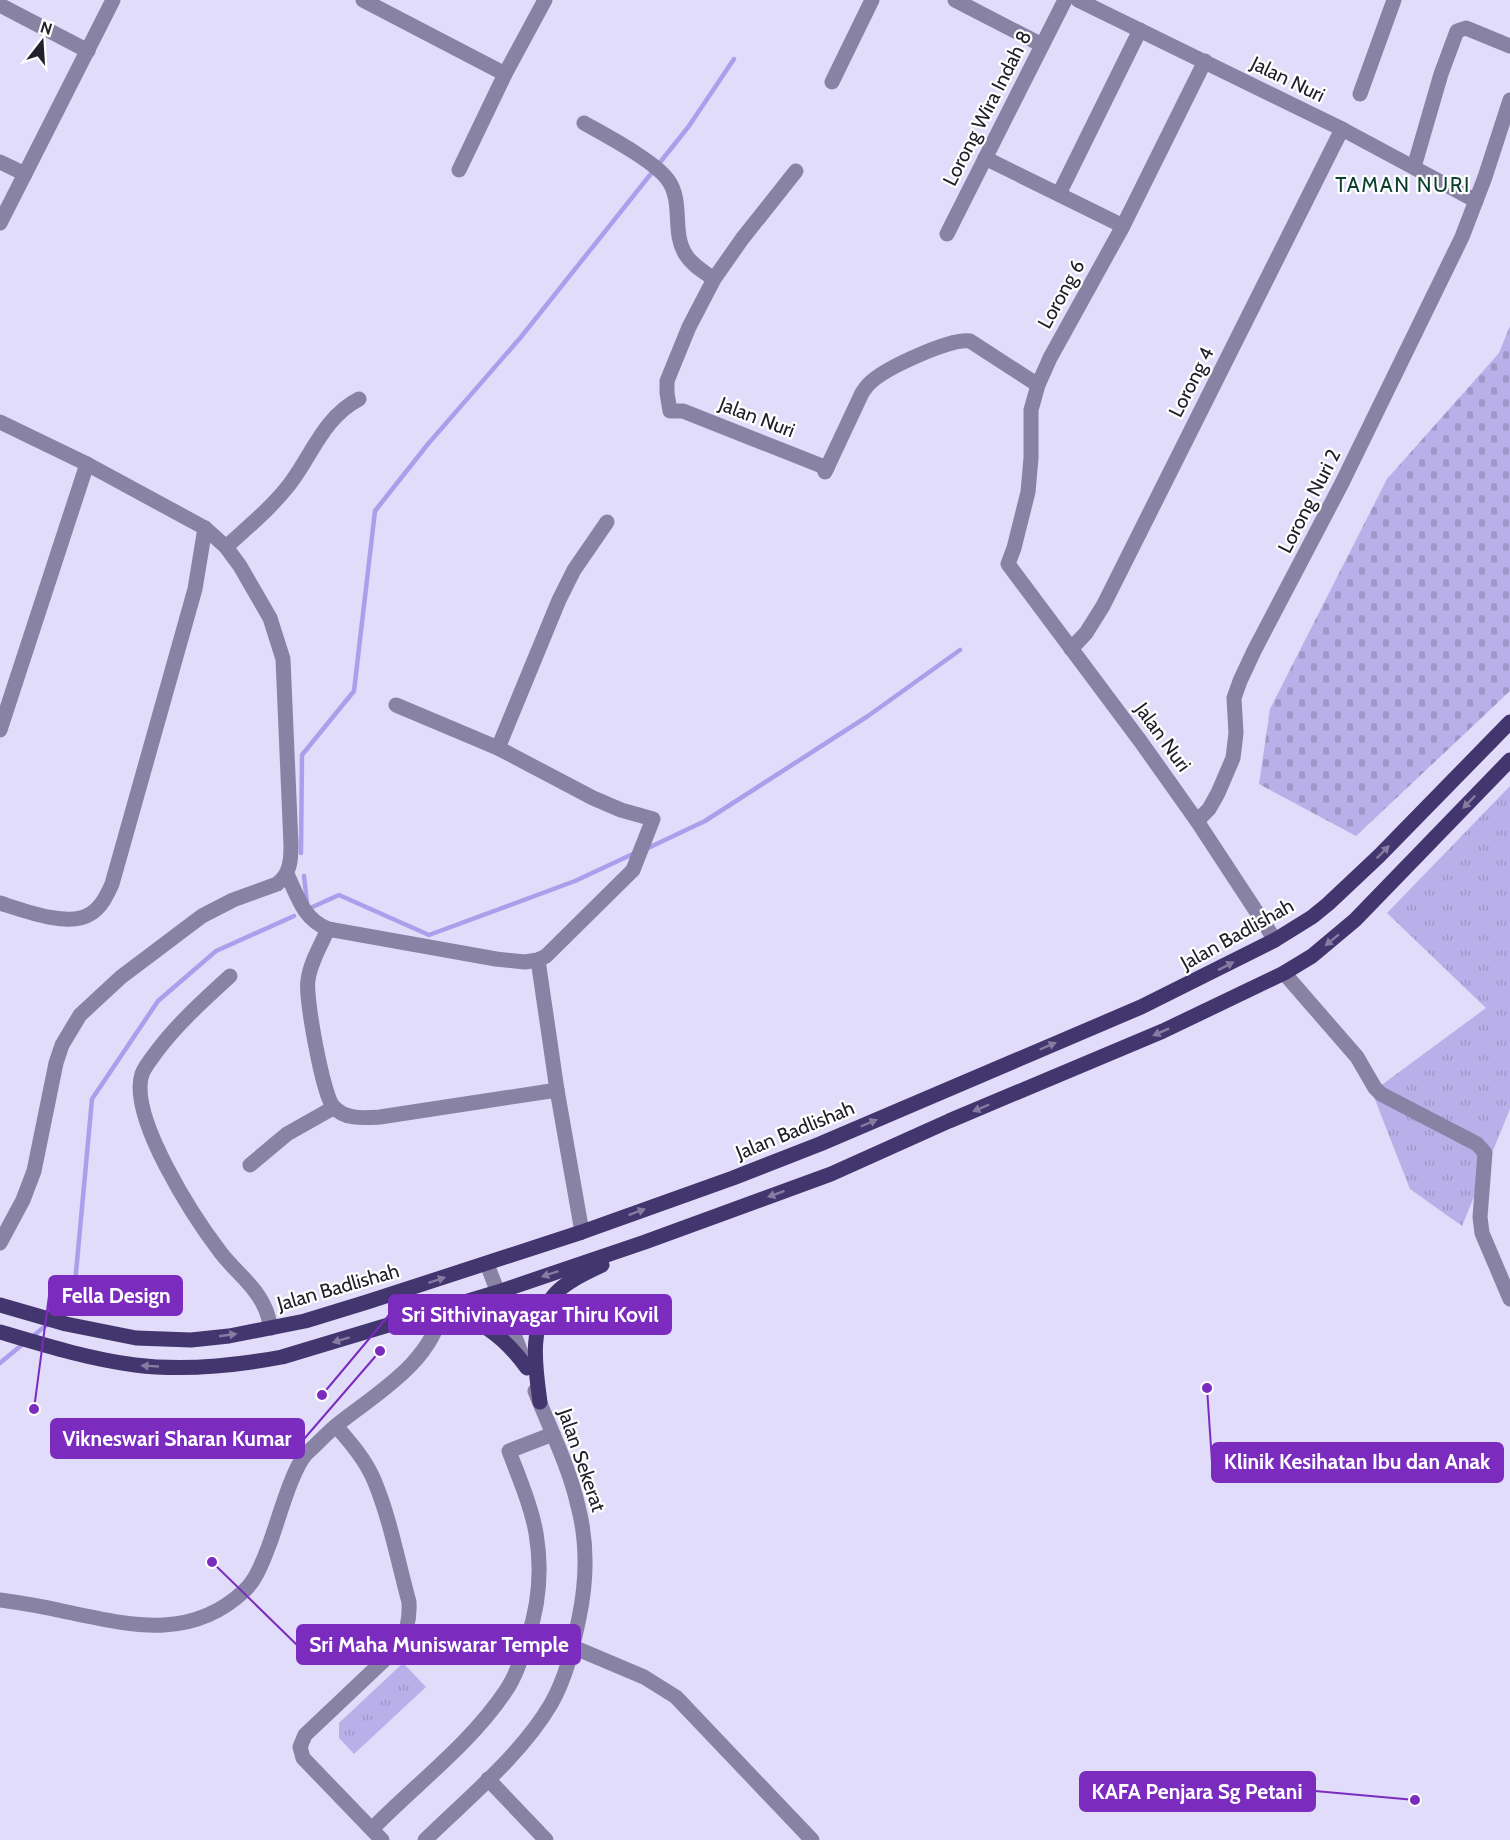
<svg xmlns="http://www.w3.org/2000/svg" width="1510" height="1840" font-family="Cabin,sans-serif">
<defs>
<pattern id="grass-tufts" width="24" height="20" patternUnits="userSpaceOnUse" patternTransform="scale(1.5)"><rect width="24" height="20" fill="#b9b0e9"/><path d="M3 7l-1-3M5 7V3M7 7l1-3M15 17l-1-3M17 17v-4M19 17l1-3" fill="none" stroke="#9f97c8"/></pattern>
<pattern id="cemetery-stones" width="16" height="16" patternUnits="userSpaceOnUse" patternTransform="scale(1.5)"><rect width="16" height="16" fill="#b9b0e9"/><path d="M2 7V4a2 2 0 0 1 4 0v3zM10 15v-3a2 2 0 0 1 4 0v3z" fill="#9f97c8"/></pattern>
</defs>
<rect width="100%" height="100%" fill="#e0dcf9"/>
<!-- grass -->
<g fill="url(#grass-tufts)">
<polygon points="1510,786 1510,1109 1462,1226 1410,1189 1372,1092 1486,1008 1387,913"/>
<polygon points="403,1663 426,1687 354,1754 339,1738 339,1723"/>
</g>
<!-- cemetery -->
<polygon fill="url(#cemetery-stones)" points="1510,326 1510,691 1356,836 1259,784 1270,709 1387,479 1499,353"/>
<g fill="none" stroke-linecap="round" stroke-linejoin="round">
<!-- stream -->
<g stroke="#ad9eec" stroke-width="4.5">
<polyline points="646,849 705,821 868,716 960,650"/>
<polyline points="301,853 302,755 354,691 375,511 428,444 521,337 689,126 734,59"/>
<polyline points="304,876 307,903"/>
<polyline points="308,909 339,895 429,935 575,881 635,853"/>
<polyline points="56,1318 73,1305 92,1099 158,1001 216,951 294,916"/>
<polyline points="32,1337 49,1323"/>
<polyline points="0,1363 23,1344"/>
</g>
<!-- minor -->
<g stroke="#8882a4" stroke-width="15">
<polyline points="363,0 505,74"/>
<polyline points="955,0 1042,45"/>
<polyline points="1078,0 1342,129 1476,201"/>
<polyline points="0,5 88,51"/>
<polyline points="1205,61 1123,226 1050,358 1038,385 1031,410 1031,458 1028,492 1014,548 1008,564 1141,742 1197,821 1275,940"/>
<polyline points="832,82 872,0"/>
<polyline points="1360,94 1394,0"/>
<path d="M 584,123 C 605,135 655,161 668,180 C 684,202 671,233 686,255 C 692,265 704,272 714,279"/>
<polyline points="985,158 1123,226"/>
<polyline points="0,162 25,174"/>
<polyline points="1414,167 1441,74 1457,31 1466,28 1510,46"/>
<polyline points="459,170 505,74 545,0"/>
<polyline points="796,171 742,239 714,279 689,327 667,381 667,393 670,411 683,411 827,468"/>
<polyline points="1059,194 1140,30"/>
<polyline points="0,223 113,0"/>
<polyline points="947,234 1065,0"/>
<path d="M 0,422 L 87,464 L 205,528 L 226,547 L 240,566 L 270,618 L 283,659 L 291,845 C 291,861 290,874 277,884 L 233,900 L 202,916 L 121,977 L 80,1015 L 62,1045 L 56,1063 L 34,1171 L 23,1200 L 0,1243"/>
<path d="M 825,472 L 862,393 C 865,389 867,385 871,382 C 886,368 950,338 970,341 L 1038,385"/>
<path d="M 226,547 C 248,527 271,508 289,485 C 312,455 324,417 359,399"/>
<polyline points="1071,649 1086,633 1103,606 1342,129"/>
<polyline points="0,730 87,464"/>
<polyline points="498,748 559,600 574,570 607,522"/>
<polyline points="1197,821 1209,809 1218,793 1233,758 1236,733 1234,698 1240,681 1254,651 1342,483 1462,237 1485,177 1510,100"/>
<path d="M 287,874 C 298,897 303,919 328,929 L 496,959 L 525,962 L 538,960 L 546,956 L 633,870 L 653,819 L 621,810 L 593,798 L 498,748 L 396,705"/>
<path d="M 0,903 C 22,910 69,928 90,914 C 101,908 107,895 112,884 L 195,589 L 205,528"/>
<path d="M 328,929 C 321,945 310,963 308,980 C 305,997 323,1095 333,1106 C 344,1120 364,1118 380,1117 L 557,1090"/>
<polyline points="538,960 557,1090 582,1232"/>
<polyline points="1284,973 1357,1057 1375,1088 1381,1094 1477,1144 1485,1153 1480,1217 1482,1233 1510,1299"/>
<path d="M 230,976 C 204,1000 178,1023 157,1051 C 152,1058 145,1066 142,1074 C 128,1117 195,1219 221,1253 C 235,1271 255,1286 264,1306 C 268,1313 269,1321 271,1328"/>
<polyline points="250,1165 287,1134 333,1108"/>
<polyline points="487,1264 525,1363"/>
<path d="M 336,1426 C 350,1442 365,1459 374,1480 C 390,1518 398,1562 409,1602 C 410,1619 407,1632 398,1647 L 305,1735 L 300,1747 L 303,1758 L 382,1840"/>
<path d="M 0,1600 C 22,1603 45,1607 67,1612 C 130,1625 191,1641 244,1591 C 256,1580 262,1563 268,1548 C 277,1526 292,1466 308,1452 C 318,1443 327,1433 338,1424 C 377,1393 432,1362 442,1309"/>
<polyline points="573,1647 644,1677 676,1697 812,1840"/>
<polyline points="488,1779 546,1840"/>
<path d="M 372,1829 C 416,1784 470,1744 505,1692 C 517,1675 522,1655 528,1637 C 539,1604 542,1568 536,1533 C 531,1505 519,1478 509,1451 L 553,1434"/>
<path d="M 425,1840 C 467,1799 521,1755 551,1704 C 566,1678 573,1647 579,1618 C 587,1580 588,1544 578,1506 C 569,1466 550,1429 535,1391"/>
</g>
<!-- major -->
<g stroke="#43356e" stroke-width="15">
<polyline points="0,1305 66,1324 136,1338 191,1340 229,1336 305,1321 367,1302 582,1232 733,1178 820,1144 1141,1007 1275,940 1312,917 1328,904 1379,856 1510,722"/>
<path d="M 442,1309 C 479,1318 505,1337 527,1368"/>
<path d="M 0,1332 C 44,1345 89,1359 135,1365 C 183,1371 234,1366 282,1357 L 498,1292 L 645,1242 L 831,1174 L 949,1121 L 1163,1031 L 1284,973 L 1312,956 L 1355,920 L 1510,760"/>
<path d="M 540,1402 C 535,1366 528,1324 555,1294 C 567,1281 586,1273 602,1265"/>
</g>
</g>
<!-- one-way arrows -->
<defs><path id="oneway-solid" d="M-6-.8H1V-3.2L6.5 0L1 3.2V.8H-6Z" transform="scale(1.5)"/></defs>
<g fill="#857ca1">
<use href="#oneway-solid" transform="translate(1469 802) rotate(134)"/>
<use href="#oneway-solid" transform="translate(1383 852) rotate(-45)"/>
<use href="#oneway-solid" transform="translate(1332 940) rotate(141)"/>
<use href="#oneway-solid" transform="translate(1226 966) rotate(-27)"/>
<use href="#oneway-solid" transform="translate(1161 1032) rotate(156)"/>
<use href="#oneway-solid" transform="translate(1048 1046) rotate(-23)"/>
<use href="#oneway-solid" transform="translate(981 1108) rotate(157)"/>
<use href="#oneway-solid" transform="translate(869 1123) rotate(-23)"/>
<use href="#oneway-solid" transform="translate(776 1194) rotate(160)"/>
<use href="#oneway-solid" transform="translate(637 1212) rotate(-20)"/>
<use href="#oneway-solid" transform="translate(550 1274) rotate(162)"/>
<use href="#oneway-solid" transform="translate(437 1280) rotate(-18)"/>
<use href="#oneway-solid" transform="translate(228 1335) rotate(-8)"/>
<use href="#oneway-solid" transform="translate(341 1340) rotate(163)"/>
<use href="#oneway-solid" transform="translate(150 1366) rotate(-177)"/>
</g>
<g text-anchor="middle" stroke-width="4.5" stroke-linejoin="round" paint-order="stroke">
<!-- street labels -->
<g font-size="20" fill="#22202b" stroke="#fff">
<text transform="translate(1288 79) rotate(26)" y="7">Jalan Nuri</text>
<text transform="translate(987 108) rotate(-63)" y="7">Lorong Wira Indah 8</text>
<text transform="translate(1061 294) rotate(-61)" y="7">Lorong 6</text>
<text transform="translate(1191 382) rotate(-63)" y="7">Lorong 4</text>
<text transform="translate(757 417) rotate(21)" y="7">Jalan Nuri</text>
<text transform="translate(1309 501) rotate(-63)" y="7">Lorong Nuri 2</text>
<text transform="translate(1163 737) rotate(54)" y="7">Jalan Nuri</text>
<text transform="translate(1237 934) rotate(-29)" y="7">Jalan Badlishah</text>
<text transform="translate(795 1130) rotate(-22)" y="7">Jalan Badlishah</text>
<text transform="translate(338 1287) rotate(-16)" y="7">Jalan Badlishah</text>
<text transform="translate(582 1460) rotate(71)" y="7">Jalan Sekerat</text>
</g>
<!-- neighbourhood labels -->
<g font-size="21" letter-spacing="1.5" fill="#0d3f2e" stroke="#fff">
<text x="1403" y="192">TAMAN NURI</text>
</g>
</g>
<!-- callouts -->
<path fill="none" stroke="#7b2cbf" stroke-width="2" d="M34 1409L49 1296M322 1395L389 1315M380 1351L304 1439M1207 1388L1212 1462M212 1562L297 1645M1415 1800L1315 1791"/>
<g fill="#7b2cbf" stroke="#fff" stroke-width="2">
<circle cx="34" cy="1409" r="6"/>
<circle cx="322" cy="1395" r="6"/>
<circle cx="380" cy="1351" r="6"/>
<circle cx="1207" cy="1388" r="6"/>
<circle cx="212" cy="1562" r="6"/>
<circle cx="1415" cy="1800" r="6"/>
</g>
<g fill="#7b2cbf" stroke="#7b2cbf" stroke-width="2">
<rect x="49" y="1276" width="133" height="39" rx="6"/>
<rect x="389" y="1295" width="282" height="39" rx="6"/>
<rect x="51" y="1419" width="253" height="39" rx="6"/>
<rect x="1212" y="1443" width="291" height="39" rx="6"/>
<rect x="297" y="1625" width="283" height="39" rx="6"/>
<rect x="1080" y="1772" width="235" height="39" rx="6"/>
</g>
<g font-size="21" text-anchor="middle" font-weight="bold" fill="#fff">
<text x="116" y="1303">Fella Design</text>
<text x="530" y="1322">Sri Sithivinayagar Thiru Kovil</text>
<text x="177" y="1446">Vikneswari Sharan Kumar</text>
<text x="1357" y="1469">Klinik Kesihatan Ibu dan Anak</text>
<text x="439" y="1652">Sri Maha Muniswarar Temple</text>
<text x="1197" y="1799">KAFA Penjara Sg Petani</text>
</g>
<!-- north arrow -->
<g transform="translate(42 42) rotate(17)" stroke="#ffffff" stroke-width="4.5" paint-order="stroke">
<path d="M0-4.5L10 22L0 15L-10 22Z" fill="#22202b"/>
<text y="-9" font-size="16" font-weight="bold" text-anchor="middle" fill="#22202b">N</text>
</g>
</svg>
